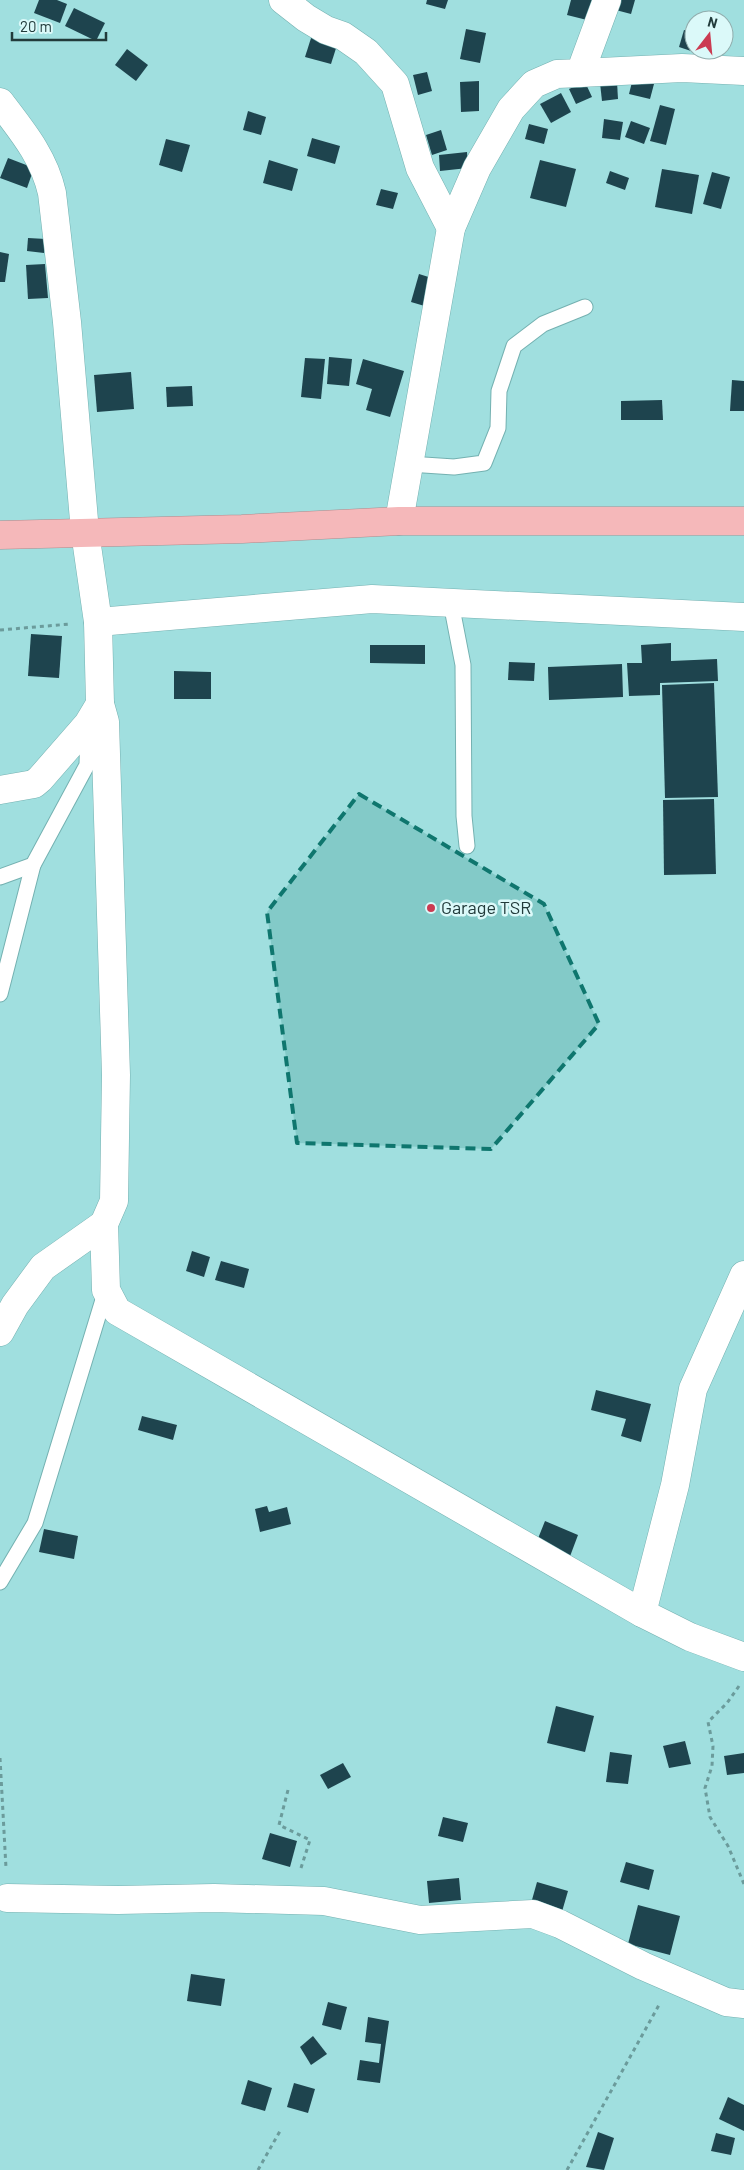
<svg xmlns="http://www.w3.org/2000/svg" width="744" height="2170" font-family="Barlow,sans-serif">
<rect width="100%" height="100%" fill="#a0dfdf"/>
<!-- building -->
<g fill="#1e444e">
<polygon points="39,0 57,0 67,4 60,23 34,13"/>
<polygon points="427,0 448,0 445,9 426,4"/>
<polygon points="571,0 592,0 587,20 567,15"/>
<polygon points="614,0 635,0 631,14 612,9"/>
<polygon points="74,8 105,23 96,41 65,26"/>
<polygon points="466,29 486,33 480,63 460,59"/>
<polygon points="684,30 694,33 694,52 679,47"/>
<polygon points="312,35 338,42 331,64 305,57"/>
<polygon points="127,49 148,65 136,81 115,65"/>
<polygon points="427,72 432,91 418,95 413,75"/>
<polygon points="633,78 654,84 650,99 629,94"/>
<polygon points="479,81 479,111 461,112 460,82"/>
<polygon points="585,82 592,97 576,104 569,89"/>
<polygon points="617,82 618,99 602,101 600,83"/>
<polygon points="561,93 571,112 551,123 540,104"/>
<polygon points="660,105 675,109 666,145 650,141"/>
<polygon points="248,111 266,117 261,135 243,130"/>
<polygon points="604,119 623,122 620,140 602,138"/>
<polygon points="631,121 650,128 644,144 625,137"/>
<polygon points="529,124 548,129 544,144 525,139"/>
<polygon points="441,130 447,150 432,155 426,135"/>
<polygon points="312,138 340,146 335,164 307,156"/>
<polygon points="166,139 190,145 182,172 159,165"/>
<polygon points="467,152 468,168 440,171 439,155"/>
<polygon points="8,158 34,168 27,188 0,178"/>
<polygon points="269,160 298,169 292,191 263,183"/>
<polygon points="540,160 576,169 566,207 530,198"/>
<polygon points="662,169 699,175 692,214 655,207"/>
<polygon points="610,171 629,178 625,190 606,183"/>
<polygon points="712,172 730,177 721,209 703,204"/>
<polygon points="381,189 398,193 393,209 376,205"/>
<polygon points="28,238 46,239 44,253 27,251"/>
<polygon points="0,252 9,254 5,282 0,282"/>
<polygon points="45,264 48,298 28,299 26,265"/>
<polygon points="419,274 435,279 428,307 411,302"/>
<polygon points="329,357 352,359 349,386 327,384"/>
<polygon points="305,358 325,359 321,399 301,397"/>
<polygon points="363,359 404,371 390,417 366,410 372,389 356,384"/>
<polygon points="131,372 134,409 97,412 94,375"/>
<polygon points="732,380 744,381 744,411 730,411"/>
<polygon points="192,386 193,406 167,407 166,387"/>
<polygon points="662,400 663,420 621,420 621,401"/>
<polygon points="31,634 62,636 59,678 28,676"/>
<polygon points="671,643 671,661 717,659 718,681 660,683 660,695 629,696 627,663 642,663 641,645"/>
<polygon points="370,645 425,645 425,664 370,663"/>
<polygon points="509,662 535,663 534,681 508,680"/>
<polygon points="622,664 623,697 549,700 548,667"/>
<polygon points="174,671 211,672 211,699 174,699"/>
<polygon points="714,683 718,797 665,798 662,685"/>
<polygon points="714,799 716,874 664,875 663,800"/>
<polygon points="192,1251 210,1257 204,1277 186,1271"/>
<polygon points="221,1261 249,1269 244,1288 215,1280"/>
<polygon points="596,1390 651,1404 641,1442 621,1436 626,1419 591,1410"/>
<polygon points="142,1416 177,1425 173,1440 138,1430"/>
<polygon points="267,1506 269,1512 287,1507 291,1524 260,1532 255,1509"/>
<polygon points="545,1521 578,1535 569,1559 535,1546"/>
<polygon points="44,1529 78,1536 74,1559 39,1552"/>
<polygon points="556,1706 594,1716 585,1752 547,1743"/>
<polygon points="685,1741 691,1764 669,1768 663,1746"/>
<polygon points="610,1752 632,1755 628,1784 606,1782"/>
<polygon points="744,1753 744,1773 727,1775 724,1756"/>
<polygon points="343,1763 351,1777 328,1789 320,1775"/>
<polygon points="443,1817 468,1823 463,1842 438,1836"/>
<polygon points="270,1833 297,1841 290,1867 262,1859"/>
<polygon points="626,1862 654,1870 649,1890 620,1882"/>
<polygon points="459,1878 461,1900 429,1903 427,1881"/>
<polygon points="537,1882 568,1891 561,1915 530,1907"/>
<polygon points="638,1905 680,1916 670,1955 628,1944"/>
<polygon points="191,1974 225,1979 221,2006 187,2001"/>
<polygon points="328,2002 347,2007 341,2030 322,2025"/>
<polygon points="368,2017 389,2021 380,2083 357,2080 360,2060 379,2063 381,2044 365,2042"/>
<polygon points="313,2036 327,2054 311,2065 300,2047"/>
<polygon points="248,2080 272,2088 265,2111 241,2104"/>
<polygon points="294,2083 315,2089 308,2113 287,2107"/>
<polygon points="728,2097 744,2105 744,2131 719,2119"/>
<polygon points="598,2132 614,2138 604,2170 586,2167"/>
<polygon points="716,2133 735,2138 731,2155 711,2151"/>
</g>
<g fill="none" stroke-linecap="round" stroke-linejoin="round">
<defs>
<g id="lane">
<polyline points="409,464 454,467 484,463 498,428 499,391 514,346 543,324 585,307"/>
<polyline points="451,603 463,665 464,816 467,846"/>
<polyline points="0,877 33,865 87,765 88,725"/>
<polyline points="0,994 33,865"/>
<polyline points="0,1582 35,1523 106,1290"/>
</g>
<g id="street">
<polyline points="283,0 306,18 326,30 343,36 366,52 395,84 420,168 451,228"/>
<polyline points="580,73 682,68 744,71"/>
<path d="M 0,102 C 22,131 44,157 52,193 L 67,322 L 85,532 L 98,622 L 100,704 L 105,722 L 116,1075 L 114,1201 L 104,1224 L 106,1290 L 117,1311 L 642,1613 L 690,1637 L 744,1657"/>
<polyline points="399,521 451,228 477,168 511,109 534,84 557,74 580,73 607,0"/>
<polyline points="98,622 372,599 744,617"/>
<polyline points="0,790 34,784 40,779 88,724 100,704"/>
<polyline points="0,1332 15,1305 43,1267 104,1224"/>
<polyline points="642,1613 675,1485 693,1389 744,1275"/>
<polyline points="7,1898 118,1900 214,1898 324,1901 420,1920 533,1914 560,1924 643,1966 726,2002 744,2004"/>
</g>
<polyline id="highway" points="0,535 242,529 399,521 744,521"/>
</defs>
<!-- lane casing -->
<use href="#lane" stroke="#74b1b1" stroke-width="17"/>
<!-- street casing -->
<use href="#street" stroke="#74b1b1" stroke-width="29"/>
<!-- highway casing -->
<use href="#highway" stroke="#ab8c8e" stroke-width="29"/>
<!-- path -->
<g stroke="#6b9b9b" stroke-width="3" stroke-dasharray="4 4" stroke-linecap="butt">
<polyline points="0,630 70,624"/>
<polyline points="739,1686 727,1703 708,1722 713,1746 712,1766 705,1788 710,1817 728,1846 744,1884"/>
<polyline points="0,1758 6,1868"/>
<polyline points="288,1790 279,1825 310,1840 300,1871"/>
<polyline points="258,2170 280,2131"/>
<polyline points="567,2170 659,2005"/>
</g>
<!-- lane -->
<use href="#lane" stroke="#fff" stroke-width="15"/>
<!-- street -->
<use href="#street" stroke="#fff" stroke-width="28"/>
<!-- highway -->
<use href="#highway" stroke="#f5b8ba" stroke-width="28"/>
</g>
<!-- marked area -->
<path fill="#0f766e" fill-opacity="0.2" stroke="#0f766e" stroke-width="4" stroke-dasharray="10 6" stroke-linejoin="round" d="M 359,794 L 544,904 L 599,1024 L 491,1149 L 297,1143 L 267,912 Z"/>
<!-- markers -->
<circle fill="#cb3b52" stroke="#dbf9f9" stroke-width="2" cx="431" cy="908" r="5"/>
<g text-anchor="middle" stroke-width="5" stroke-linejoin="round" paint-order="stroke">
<!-- poi labels -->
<g font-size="18" fill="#223b3b" stroke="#dbf9f9" text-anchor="start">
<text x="441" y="914">Garage TSR</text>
</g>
</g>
<!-- north arrow -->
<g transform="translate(709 35) rotate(16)"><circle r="24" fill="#dbf9f9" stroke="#91adad"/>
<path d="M0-4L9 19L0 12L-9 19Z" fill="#cb3b52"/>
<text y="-8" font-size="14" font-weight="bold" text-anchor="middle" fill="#223b3b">N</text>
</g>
<!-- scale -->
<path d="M12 32v8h94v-8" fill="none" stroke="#223b3b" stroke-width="2.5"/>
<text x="20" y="32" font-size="15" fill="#223b3b" stroke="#dbf9f9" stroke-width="4" paint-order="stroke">20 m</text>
</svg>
